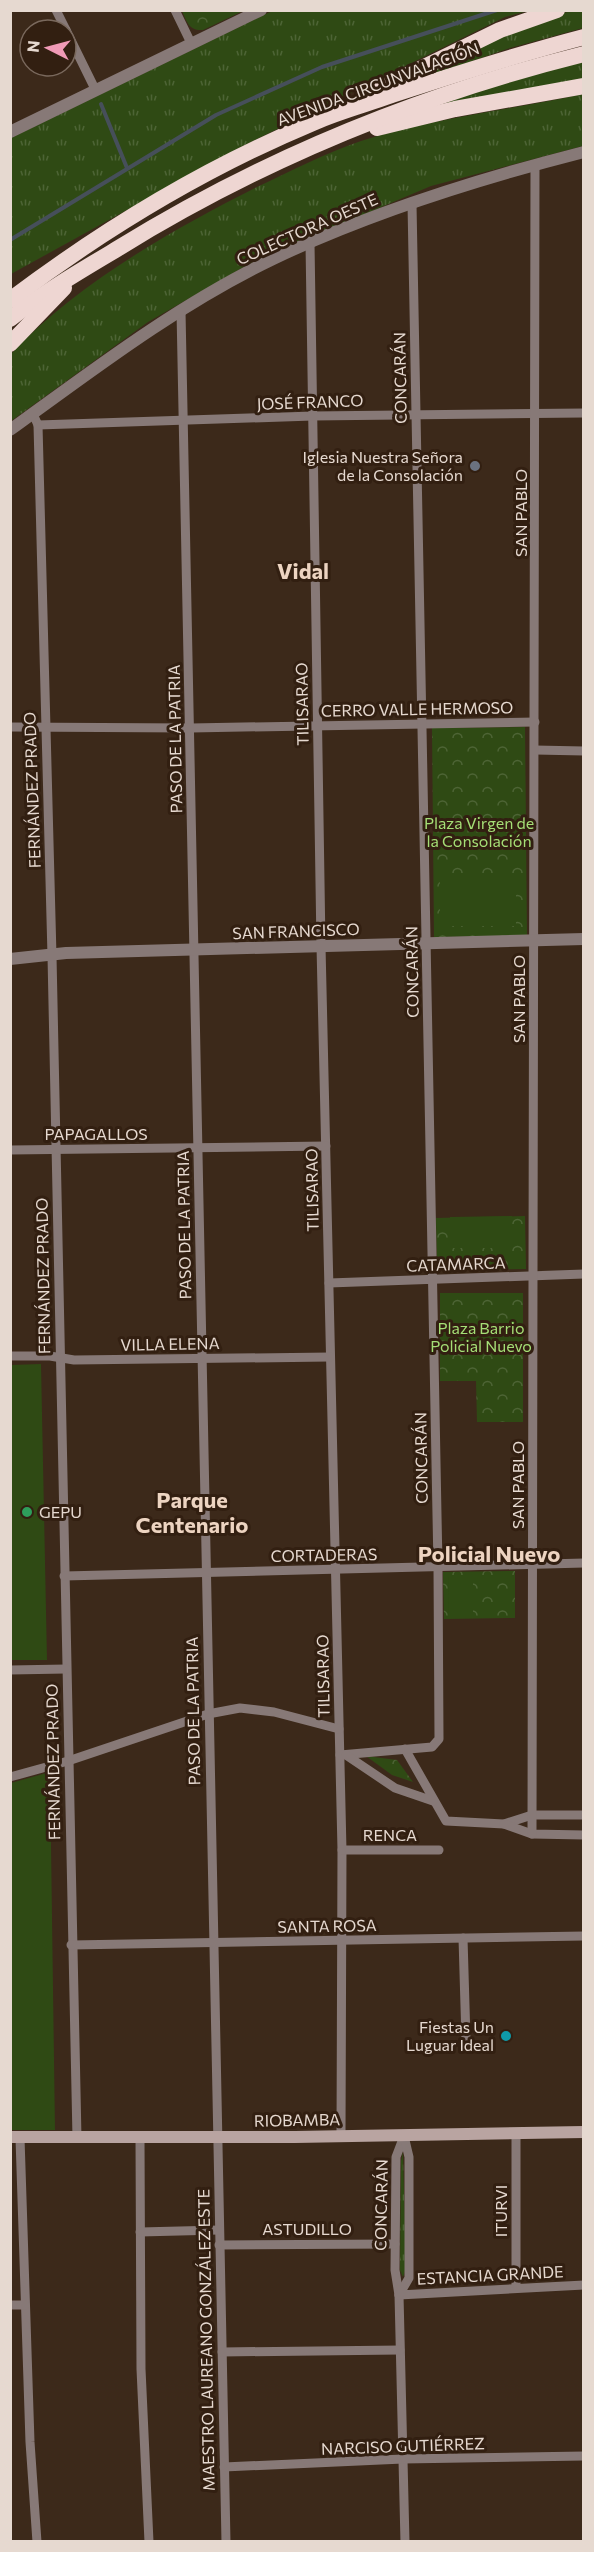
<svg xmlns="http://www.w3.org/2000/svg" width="594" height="2552" font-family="Commissioner,sans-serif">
<defs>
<pattern id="grass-tufts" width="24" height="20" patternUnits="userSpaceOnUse" patternTransform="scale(1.5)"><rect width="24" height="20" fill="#2f4a14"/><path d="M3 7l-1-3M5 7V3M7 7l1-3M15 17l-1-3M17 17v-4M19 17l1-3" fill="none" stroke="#4d6435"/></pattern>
<pattern id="forest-crowns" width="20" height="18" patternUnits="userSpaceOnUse" patternTransform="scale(1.5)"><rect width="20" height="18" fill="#2f4a14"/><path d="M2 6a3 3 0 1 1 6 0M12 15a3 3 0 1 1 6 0" fill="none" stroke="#4d6435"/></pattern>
</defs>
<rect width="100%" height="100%" fill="#3c291a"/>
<!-- grass -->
<g fill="url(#grass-tufts)">
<polygon points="272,11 528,11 505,17 243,146 11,274 11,138"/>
<polygon points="572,11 583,11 583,28 510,48 417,80 436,63 550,16"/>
<polygon points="583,62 583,81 432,109 488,85"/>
<path d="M 583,94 L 583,146 L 431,186 L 254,261 L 148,322 L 11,421 L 10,355 C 76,284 172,230 257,187 C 291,171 326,153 361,141 C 433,118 510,110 583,94 Z"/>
<polygon points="403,2152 406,2269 403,2277 400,2270 401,2161"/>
</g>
<!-- forest -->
<g fill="url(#forest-crowns)">
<path d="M 182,11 L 243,11 L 203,30 C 189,31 187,22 182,11 Z"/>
<polygon points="525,727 527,936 434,937 432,728"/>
<polygon points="525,1216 526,1269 437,1270 436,1218"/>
<polygon points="440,1293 523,1293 523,1422 477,1422 476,1381 440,1381"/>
<polygon points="515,1571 515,1618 444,1619 443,1572"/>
<polygon points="366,1756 397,1760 413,1782 392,1775"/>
</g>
<!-- pitch -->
<g fill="#2f4a14">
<polygon points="516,873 516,926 440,926 440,873"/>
<polygon points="512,1216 512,1248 450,1248 450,1217"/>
<polygon points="41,1364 47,1660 11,1660 11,1365"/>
<polygon points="448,1576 473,1576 473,1616 449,1616"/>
<polygon points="50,1772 55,2130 11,2130 11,1783"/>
</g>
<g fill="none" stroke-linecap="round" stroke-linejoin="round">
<!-- stream -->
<g stroke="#464f5a" stroke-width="4">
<polyline points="101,104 127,168"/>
<polyline points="10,240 216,115 322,67 497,10"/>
</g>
<!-- minor -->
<g stroke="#877977" stroke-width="9">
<polyline points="56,10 66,30"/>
<polyline points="175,10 191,43"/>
<polyline points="66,30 96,91"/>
<polyline points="310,243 321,946 342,1850 341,2136"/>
<polyline points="181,311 226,2542"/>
<polyline points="33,414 38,425 52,956 77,2138"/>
<polyline points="38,425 313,416 584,413"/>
<polyline points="10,727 191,728 535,722"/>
<polyline points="535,750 584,751"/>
<polyline points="10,1150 326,1146"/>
<polyline points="329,1283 584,1274"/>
<polyline points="10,1356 50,1356 74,1360 330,1357"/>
<polyline points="64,1576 584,1563"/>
<polyline points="10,1670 66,1669"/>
<polyline points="405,1749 446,1821 504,1824 532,1815 584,1815"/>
<polyline points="340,1755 432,1747 439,1739 438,1567 412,204"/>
<polyline points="346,1755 395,1788 433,1801"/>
<polyline points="10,1777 68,1761 208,1714 240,1708 274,1712 339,1729"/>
<polyline points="504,1824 532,1834 584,1835"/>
<polyline points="532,1834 535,165"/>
<polyline points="342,1850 439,1850"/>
<polyline points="463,1938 466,2040"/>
<polyline points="71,1945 584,1936"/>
<polyline points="516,2134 516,2288"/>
<polyline points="404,2136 396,2157 395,2270 399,2295 405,2542"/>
<polyline points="20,2138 30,2442 37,2542"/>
<polyline points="140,2139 141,2369 149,2542"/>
<polyline points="140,2232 219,2230"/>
<polyline points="219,2245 395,2244"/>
<polyline points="399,2295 584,2285"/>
<polyline points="399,2295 409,2278 409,2157 404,2136"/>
<polyline points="10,2305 25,2305"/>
<polyline points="222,2352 400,2350"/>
<polyline points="224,2467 403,2459 584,2456"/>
</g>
<!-- tertiary -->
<g stroke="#877977" stroke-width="12">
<polyline points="10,132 261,10"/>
<path d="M 10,430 C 94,369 179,304 273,259 C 372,212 478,179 584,152"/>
<polyline points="10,959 66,953 584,939"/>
</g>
<!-- secondary -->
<polyline stroke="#b9a4a1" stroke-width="12" points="10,2137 295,2137 584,2132"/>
<!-- trunk -->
<g stroke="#eed6d2" stroke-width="16">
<polyline points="363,97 500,30 557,10"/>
<polyline points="377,128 455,109 584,86"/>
<path d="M 10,300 C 104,229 207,167 315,122 C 340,111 367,104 392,95 C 456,74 519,54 584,37"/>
<path d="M 10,319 C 44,292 80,271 117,249 C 261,160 419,95 584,54"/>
<polyline points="10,344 64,288"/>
</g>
</g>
<!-- markers -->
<circle fill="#6b7280" stroke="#321f11" stroke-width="2" cx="475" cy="466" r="6"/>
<circle fill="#2e9e5b" stroke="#321f11" stroke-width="2" cx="27" cy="1512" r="6"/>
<circle fill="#0f9aa8" stroke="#321f11" stroke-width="2" cx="506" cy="2036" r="6"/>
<g text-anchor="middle" stroke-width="6" stroke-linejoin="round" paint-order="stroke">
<!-- street labels -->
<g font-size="16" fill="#e6d9d0" stroke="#321f11">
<text transform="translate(378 84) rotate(-20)" y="6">AVENIDA CIRCUNVALACIÓN</text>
<text transform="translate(307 229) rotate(-24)" y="6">COLECTORA OESTE</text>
<text transform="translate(400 378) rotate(-91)" y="6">CONCARÁN</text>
<text transform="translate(310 402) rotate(-2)" y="6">JOSÉ FRANCO</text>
<text transform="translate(521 513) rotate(-90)" y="6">SAN PABLO</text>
<text transform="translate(302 704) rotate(-91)" y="6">TILISARAO</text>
<text transform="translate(417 709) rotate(-1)" y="6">CERRO VALLE HERMOSO</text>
<text transform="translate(175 739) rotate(-91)" y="6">PASO DE LA PATRIA</text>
<text transform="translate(32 790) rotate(-92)" y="6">FERNÁNDEZ PRADO</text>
<text transform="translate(296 931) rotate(-2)" y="6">SAN FRANCISCO</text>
<text transform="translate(412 972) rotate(-91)" y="6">CONCARÁN</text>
<text transform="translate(519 999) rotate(-90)" y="6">SAN PABLO</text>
<text x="96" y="1140">PAPAGALLOS</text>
<text transform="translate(312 1190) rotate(-91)" y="6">TILISARAO</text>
<text transform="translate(184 1225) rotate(-91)" y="6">PASO DE LA PATRIA</text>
<text transform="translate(456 1264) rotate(-2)" y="6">CATAMARCA</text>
<text transform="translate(43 1276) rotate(-91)" y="6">FERNÁNDEZ PRADO</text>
<text transform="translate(170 1344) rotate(-1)" y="6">VILLA ELENA</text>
<text transform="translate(421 1458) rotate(-91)" y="6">CONCARÁN</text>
<text transform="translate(518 1485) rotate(-90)" y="6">SAN PABLO</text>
<text transform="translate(324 1555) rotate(-1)" y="6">CORTADERAS</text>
<text transform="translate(323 1676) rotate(-91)" y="6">TILISARAO</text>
<text transform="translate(193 1711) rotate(-91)" y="6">PASO DE LA PATRIA</text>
<text transform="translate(53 1762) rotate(-91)" y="6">FERNÁNDEZ PRADO</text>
<text x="390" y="1841">RENCA</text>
<text transform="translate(327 1926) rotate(-1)" y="6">SANTA ROSA</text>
<text transform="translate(297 2120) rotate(-1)" y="6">RIOBAMBA</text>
<text transform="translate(381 2205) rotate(-89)" y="6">CONCARÁN</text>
<text transform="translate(501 2211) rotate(-90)" y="6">ITURVI</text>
<text x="307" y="2235">ASTUDILLO</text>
<text transform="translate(490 2275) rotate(-3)" y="6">ESTANCIA GRANDE</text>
<text transform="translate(206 2340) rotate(-91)" y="6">MAESTRO LAUREANO GONZÁLEZ ESTE</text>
<text transform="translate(403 2446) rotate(-2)" y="6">NARCISO GUTIÉRREZ</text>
</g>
<!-- poi labels -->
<g font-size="16" fill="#e6d9d0" stroke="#321f11" text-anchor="end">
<text x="463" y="463">Iglesia Nuestra Señora<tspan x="463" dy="18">de la Consolación</tspan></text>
<text x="39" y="1518" text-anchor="start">GEPU</text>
<text x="494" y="2033">Fiestas Un<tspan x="494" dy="18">Luguar Ideal</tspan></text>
</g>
<!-- park labels -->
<g font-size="16" fill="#a5df76" stroke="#321f11">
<text x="479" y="829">Plaza Virgen de<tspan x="479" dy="18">la Consolación</tspan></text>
<text x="481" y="1334">Plaza Barrio<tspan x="481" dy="18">Policial Nuevo</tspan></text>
</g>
<!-- district labels -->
<g font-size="22" font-weight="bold" fill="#edd4c1" stroke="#321f11">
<text x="303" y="579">Vidal</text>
<text x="192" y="1508">Parque<tspan x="192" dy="25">Centenario</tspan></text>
<text x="489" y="1562">Policial Nuevo</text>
</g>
</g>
<!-- border -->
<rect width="594" height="2552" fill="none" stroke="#e6d9d0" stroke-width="24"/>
<!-- north arrow -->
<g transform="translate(48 48) rotate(276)"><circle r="28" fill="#321f11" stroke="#7a695d" stroke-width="1.5"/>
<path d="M0-4.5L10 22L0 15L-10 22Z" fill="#f09ab6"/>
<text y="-9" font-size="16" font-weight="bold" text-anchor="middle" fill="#e6d9d0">N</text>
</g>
</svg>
